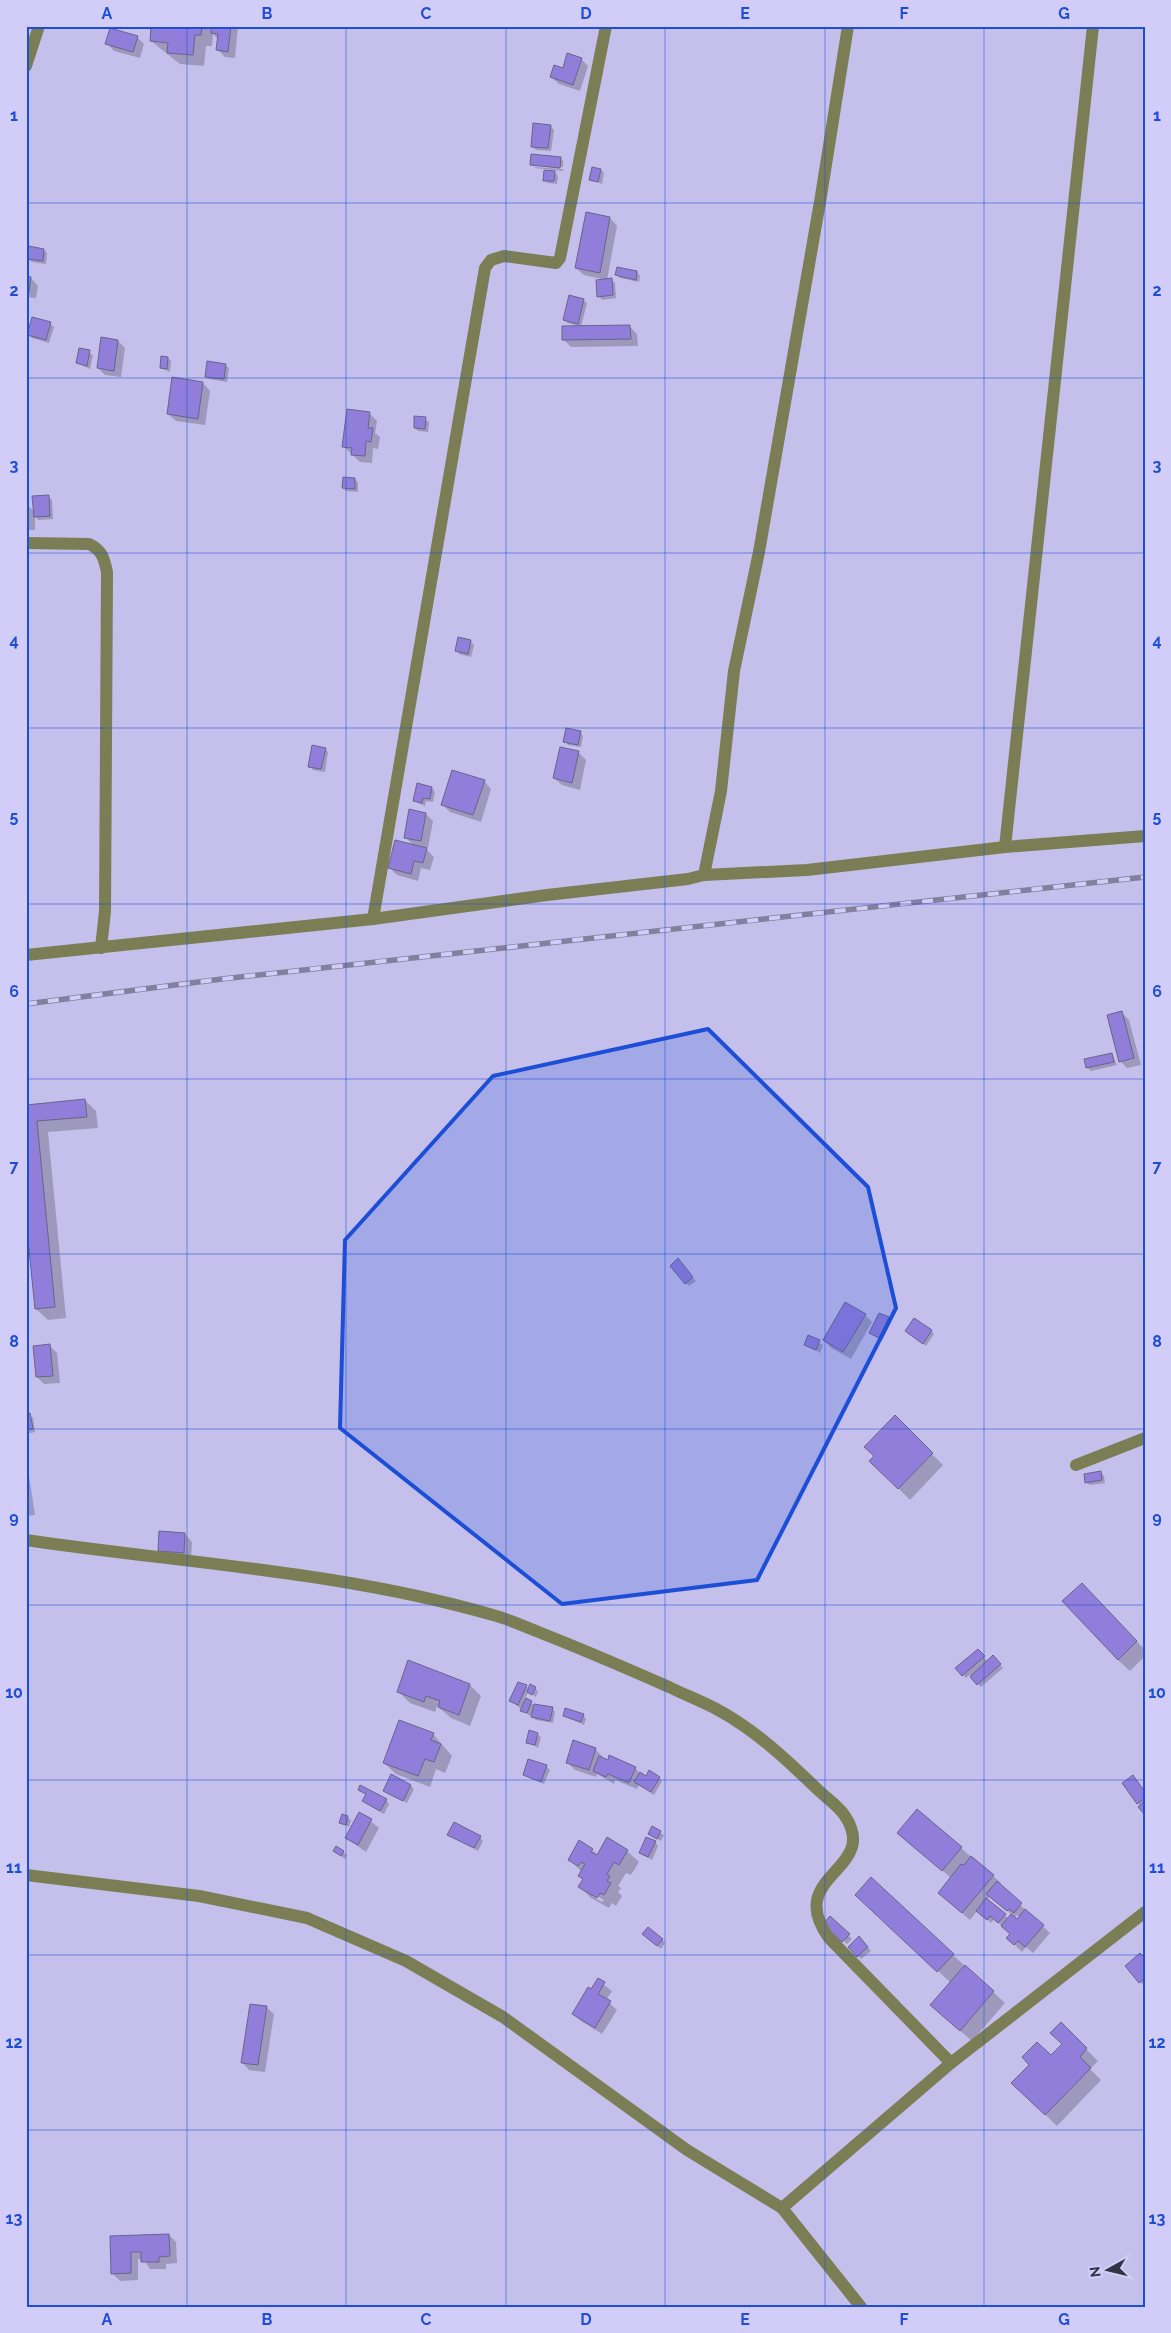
<svg xmlns="http://www.w3.org/2000/svg" width="1171" height="2333" font-family="Raleway,sans-serif">
<rect width="100%" height="100%" fill="#c5bfeb"/>
<!-- shadow -->
<g fill="#0003" fill-rule="evenodd">
<polygon points="152,26 209,26 212,30 213,26 238,26 235,58 225,57 218,50 219,40 213,34 212,46 206,46 204,66 180,64 151,41"/>
<polygon points="137,37 144,44 140,58 114,51 107,43"/>
<polygon points="581,59 588,66 580,91 559,84 551,77"/>
<polygon points="550,126 554,130 551,151 536,150 532,146"/>
<polygon points="533,155 560,158 563,161 563,167 534,164 534,167"/>
<polygon points="534,167 563,169 563,171 535,168"/>
<polygon points="593,168 601,170 604,173 602,184 590,179"/>
<polygon points="555,172 558,176 557,184 548,183 544,180"/>
<polygon points="610,218 617,226 607,280 611,280 615,283 616,298 602,300 599,296 606,280 584,275 576,268"/>
<polygon points="44,250 47,253 46,264 32,262 28,259"/>
<polygon points="637,272 640,276 639,282 620,278 616,275"/>
<polygon points="26,277 31,278 38,286 36,298 26,297"/>
<polygon points="583,300 587,303 581,327 630,327 637,334 638,346 571,347 563,339 579,326 568,323 564,320"/>
<polygon points="26,320 29,323 28,330 50,324 54,327 49,343 32,338 27,333 26,336"/>
<polygon points="118,341 125,348 121,377 105,375 98,368"/>
<polygon points="80,349 93,355 90,369 77,363"/>
<polygon points="168,358 171,361 170,372 161,368"/>
<polygon points="225,365 229,368 227,382 209,379 206,376"/>
<polygon points="203,383 210,391 205,425 176,421 168,414"/>
<polygon points="369,413 377,421 375,433 380,437 378,449 373,448 372,463 360,462 344,447"/>
<polygon points="425,419 429,422 428,432 418,431 415,428"/>
<polygon points="355,479 358,483 358,492 346,491 343,488"/>
<polygon points="48,497 52,500 53,519 38,520 35,516 35,530 26,530 26,504 35,512"/>
<polygon points="471,642 474,645 471,657 459,654 456,650"/>
<polygon points="580,732 583,736 581,747 568,745 565,741"/>
<polygon points="561,748 579,753 586,760 580,790 562,785 554,778"/>
<polygon points="325,749 328,752 325,772 313,770 310,766"/>
<polygon points="484,781 491,789 481,822 450,812 442,804"/>
<polygon points="432,788 435,792 433,802 426,801 425,806 414,801"/>
<polygon points="426,814 433,821 428,848 424,847 434,857 430,870 421,868 418,881 397,875 390,868 414,846 405,837"/>
<polygon points="1122,1013 1129,1020 1141,1065 1127,1068 1120,1061"/>
<polygon points="1112,1054 1117,1065 1091,1071 1087,1067"/>
<polygon points="85,1100 96,1111 98,1128 48,1132 66,1318 48,1320 36,1309 26,1106"/>
<polygon points="681,1263 696,1281 689,1286 686,1283"/>
<polygon points="865,1315 872,1322 851,1359 831,1348 824,1340"/>
<polygon points="888,1319 891,1322 882,1341 871,1333"/>
<polygon points="931,1331 934,1334 926,1346 910,1334"/>
<polygon points="808,1337 823,1345 820,1353 805,1345"/>
<polygon points="50,1346 57,1353 60,1383 44,1384 37,1377"/>
<polygon points="26,1415 29,1415 33,1418 35,1432 26,1434"/>
<polygon points="895,1417 943,1465 910,1500 871,1461"/>
<polygon points="26,1472 29,1476 35,1515 26,1516"/>
<polygon points="1101,1473 1104,1476 1105,1483 1090,1485 1086,1482"/>
<polygon points="185,1534 192,1542 191,1560 159,1551"/>
<polygon points="1093,1596 1145,1650 1145,1656 1130,1671 1118,1660"/>
<polygon points="978,1650 988,1662 993,1657 1003,1668 981,1687 970,1675 966,1678 963,1675"/>
<polygon points="409,1662 470,1685 481,1696 470,1726 451,1718 437,1706 435,1712 410,1703 398,1691"/>
<polygon points="526,1686 529,1689 535,1688 538,1691 536,1697 528,1692 525,1699 534,1705 552,1708 555,1712 553,1723 536,1720 533,1717 534,1710 530,1716 511,1701"/>
<polygon points="583,1715 586,1719 584,1725 564,1716"/>
<polygon points="433,1734 452,1756 445,1773 436,1769 430,1787 396,1774 384,1763"/>
<polygon points="537,1734 541,1737 538,1748 528,1742"/>
<polygon points="595,1749 603,1757 602,1759 635,1768 646,1778 659,1778 662,1781 654,1795 639,1785 637,1789 615,1780 614,1784 597,1774 596,1777 575,1770 567,1762"/>
<polygon points="546,1766 550,1770 544,1784 524,1775"/>
<polygon points="411,1786 414,1789 407,1803 385,1791"/>
<polygon points="359,1790 386,1800 389,1804 384,1814 367,1804 363,1801 366,1795"/>
<polygon points="1145,1793 1145,1813 1138,1803"/>
<polygon points="360,1813 379,1828 366,1852 346,1838"/>
<polygon points="347,1817 351,1820 349,1827 341,1823"/>
<polygon points="653,1828 664,1835 661,1841 653,1837"/>
<path d="M 899,1833 L 961,1848 L 1001,1883 L 999,1885 L 1050,1933 L 1033,1953 L 1026,1947 L 1022,1952 L 1008,1938 L 1011,1934 L 994,1919 L 991,1923 L 977,1911 L 970,1920 L 947,1900 L 951,1878 ZM 990,1896 L 1012,1915 L 1009,1919 L 987,1900 ZM 1017,1915 L 1020,1918 L 1017,1921 L 1014,1919 Z"/>
<polygon points="449,1834 480,1837 483,1841 478,1851"/>
<polygon points="655,1842 658,1846 652,1860 640,1853"/>
<polygon points="336,1847 347,1855 345,1859 334,1851"/>
<path d="M 592,1850 L 598,1855 L 627,1851 L 639,1862 L 631,1875 L 626,1873 L 618,1886 L 621,1888 L 618,1892 L 622,1896 L 616,1906 L 612,1903 L 609,1908 L 591,1898 L 580,1887 L 584,1880 L 579,1876 L 582,1872 L 570,1860 ZM 592,1893 L 604,1900 L 602,1902 L 592,1896 Z"/>
<polygon points="868,1906 953,1955 1005,2003 972,2041 943,2016 951,1983"/>
<polygon points="830,1918 852,1939 847,1944 825,1924"/>
<polygon points="647,1938 662,1939 665,1943 661,1949"/>
<polygon points="859,1938 871,1951 861,1959 850,1947"/>
<polygon points="1145,1959 1145,1987 1140,1982"/>
<polygon points="598,1980 612,1991 606,2000 617,2010 602,2034 581,2021 573,2014"/>
<polygon points="266,2007 274,2014 265,2072 249,2070 242,2062"/>
<polygon points="1061,2024 1098,2061 1090,2069 1101,2080 1057,2126 1024,2094 1063,2044"/>
<polygon points="169,2235 176,2242 177,2263 166,2264 166,2269 150,2269 143,2259 138,2259 138,2280 120,2281 113,2274 112,2237"/>
</g>
<!-- building -->
<g fill="#917edb" stroke="#6a638b">
<polygon points="151,26 202,26 201,35 195,35 193,55 167,53 168,43 150,41"/>
<polygon points="211,26 231,26 228,52 216,50 218,34 211,33"/>
<polygon points="110,28 138,36 133,52 105,44"/>
<polygon points="567,53 582,58 573,85 550,77 554,65 563,68"/>
<polygon points="533,123 551,125 548,148 531,147"/>
<polygon points="531,154 561,157 560,168 530,165"/>
<polygon points="592,167 601,169 598,182 589,180"/>
<polygon points="544,170 555,171 554,181 543,181"/>
<polygon points="586,212 610,217 600,273 575,268"/>
<polygon points="29,246 44,249 43,261 27,259"/>
<polygon points="617,267 637,271 636,280 615,275"/>
<polygon points="26,276 31,277 29,292 26,291"/>
<polygon points="612,278 613,295 597,297 596,280"/>
<polygon points="569,295 584,299 578,324 563,320"/>
<polygon points="32,317 51,322 46,340 27,335"/>
<polygon points="630,325 631,339 562,340 562,326"/>
<polygon points="101,337 118,340 114,371 97,368"/>
<polygon points="79,348 90,350 87,366 76,363"/>
<polygon points="161,356 168,357 167,369 160,368"/>
<polygon points="207,361 226,364 224,379 205,377"/>
<polygon points="172,377 203,382 198,419 167,414"/>
<polygon points="347,409 370,412 368,428 373,428 371,442 366,441 365,456 351,455 352,448 342,447"/>
<polygon points="414,416 426,417 425,429 414,428"/>
<polygon points="343,477 355,478 355,489 342,488"/>
<polygon points="49,495 50,516 34,517 32,496"/>
<polygon points="458,637 471,640 468,654 455,651"/>
<polygon points="566,728 581,731 578,745 563,742"/>
<polygon points="312,745 326,748 321,769 308,767"/>
<polygon points="560,747 579,751 572,783 553,778"/>
<polygon points="452,770 485,780 473,815 441,805"/>
<polygon points="417,783 432,787 430,799 423,798 422,803 413,801"/>
<polygon points="409,809 426,813 421,841 404,838"/>
<polygon points="395,840 427,848 423,863 414,861 411,874 388,868"/>
<polygon points="1122,1011 1134,1058 1119,1062 1107,1015"/>
<polygon points="1112,1053 1114,1062 1086,1068 1084,1059"/>
<polygon points="85,1099 87,1117 37,1121 55,1307 35,1309 26,1220 26,1105"/>
<polygon points="678,1258 693,1277 685,1284 670,1266"/>
<polygon points="845,1302 866,1314 843,1352 823,1340"/>
<polygon points="879,1313 889,1317 879,1338 869,1333"/>
<polygon points="914,1318 932,1330 923,1344 905,1331"/>
<polygon points="808,1335 820,1340 816,1350 804,1345"/>
<polygon points="50,1344 53,1376 36,1377 33,1346"/>
<polygon points="30,1413 33,1429 26,1430 26,1414"/>
<polygon points="895,1415 933,1453 898,1489 869,1461 874,1456 864,1447"/>
<polygon points="1101,1471 1102,1480 1085,1483 1084,1474"/>
<polygon points="159,1531 185,1533 184,1553 158,1551"/>
<polygon points="1082,1583 1137,1641 1118,1660 1062,1601"/>
<polygon points="978,1649 985,1656 962,1676 955,1668"/>
<polygon points="993,1655 1001,1664 977,1685 970,1677"/>
<polygon points="408,1660 470,1684 459,1715 438,1707 440,1701 426,1696 424,1702 397,1692"/>
<polygon points="518,1682 527,1685 518,1705 509,1701"/>
<polygon points="530,1684 536,1687 532,1695 527,1692"/>
<polygon points="526,1698 532,1701 527,1713 520,1711"/>
<polygon points="534,1704 553,1707 550,1721 531,1717"/>
<polygon points="565,1708 584,1714 581,1722 563,1716"/>
<polygon points="399,1720 434,1733 431,1740 441,1744 434,1762 425,1759 418,1776 383,1763"/>
<polygon points="529,1730 538,1733 535,1745 526,1743"/>
<polygon points="573,1740 596,1748 589,1770 566,1763"/>
<polygon points="609,1755 636,1767 629,1783 608,1774 606,1777 593,1771 599,1756 608,1760"/>
<polygon points="528,1759 547,1765 541,1782 523,1775"/>
<polygon points="649,1770 660,1777 651,1792 634,1782 640,1772 646,1776"/>
<polygon points="391,1774 411,1785 403,1801 383,1791"/>
<polygon points="1133,1775 1145,1792 1145,1798 1137,1804 1122,1783"/>
<polygon points="360,1785 387,1799 380,1811 362,1801 366,1794 358,1790"/>
<polygon points="1145,1801 1145,1815 1138,1807"/>
<polygon points="917,1809 962,1847 942,1871 897,1833"/>
<polygon points="359,1812 372,1819 358,1845 345,1838"/>
<polygon points="342,1814 348,1816 346,1825 339,1823"/>
<polygon points="454,1822 481,1836 474,1848 447,1835"/>
<polygon points="652,1826 661,1831 657,1839 648,1834"/>
<polygon points="607,1837 628,1850 619,1865 614,1862 607,1874 610,1876 607,1881 611,1883 604,1895 600,1893 597,1898 578,1887 583,1879 578,1876 585,1864 581,1862 578,1866 568,1860 579,1840 593,1849 591,1852 597,1855"/>
<polygon points="646,1837 656,1841 648,1857 639,1853"/>
<polygon points="336,1846 344,1851 341,1856 333,1851"/>
<polygon points="971,1856 994,1875 962,1913 938,1893 961,1864 964,1865"/>
<polygon points="871,1877 954,1954 937,1972 855,1895"/>
<polygon points="997,1881 1022,1903 1014,1913 1009,1909 1007,1911 986,1894"/>
<polygon points="986,1898 1006,1914 998,1923 990,1916 987,1920 976,1911"/>
<polygon points="1025,1909 1044,1925 1025,1947 1018,1941 1014,1945 1006,1938 1010,1934 1001,1926 1011,1914 1017,1919"/>
<polygon points="830,1916 850,1934 842,1942 823,1924"/>
<polygon points="648,1927 663,1939 657,1946 642,1934"/>
<polygon points="859,1936 868,1947 857,1957 848,1947"/>
<polygon points="1140,1953 1145,1958 1145,1978 1139,1983 1125,1966"/>
<polygon points="965,1965 994,1991 960,2031 930,2005"/>
<polygon points="598,1978 605,1982 598,1994 611,2001 595,2028 572,2014 588,1987 591,1989"/>
<polygon points="250,2004 267,2006 258,2065 241,2063"/>
<polygon points="1061,2022 1087,2048 1080,2057 1091,2068 1045,2115 1011,2083 1029,2065 1022,2057 1037,2042 1051,2055 1062,2044 1050,2033"/>
<polygon points="169,2234 170,2256 159,2257 159,2262 141,2262 141,2252 131,2252 131,2273 111,2274 110,2236"/>
</g>
<g fill="none" stroke-linecap="round" stroke-linejoin="round">
<!-- minor -->
<g stroke="#7b7e54" stroke-width="12">
<polyline points="26,66 39,26"/>
<path d="M 26,543 L 89,544 C 102,550 104,558 107,572 L 105,911 L 101,948"/>
<polyline points="1005,847 1093,26"/>
<polyline points="704,875 721,791 734,671 759,552 821,196 848,26"/>
<polyline points="373,919 485,268 491,260 504,256 556,263 560,258 606,26"/>
<polyline points="26,955 373,919 547,895 688,879 704,875 807,870 1005,847 1145,836"/>
<polyline points="1076,1465 1145,1438"/>
<path d="M 26,1540 C 181,1563 341,1571 493,1615 C 509,1619 525,1627 541,1633 C 584,1650 626,1668 669,1687 C 685,1695 704,1702 720,1711 C 756,1731 786,1759 816,1788 C 825,1797 839,1806 845,1816 C 881,1871 783,1874 829,1938 L 951,2063"/>
<polyline points="26,1875 199,1896 307,1918 406,1961 503,2017 687,2150 782,2208"/>
<polyline points="861,2307 782,2208 951,2063 1145,1912"/>
</g>
<defs>
<polyline id="rail" points="26,1004 222,979 1145,877"/>
</defs>
<!-- rail casing -->
<use href="#rail" stroke="#837f9f" stroke-width="5.5"/>
<!-- rail -->
<use href="#rail" stroke="#d2ccf9" stroke-width="4" stroke-dasharray="11" stroke-linecap="butt"/>
</g>
<!-- marked area -->
<path fill="#1d4ed8" fill-opacity="0.2" stroke="#1d4ed8" stroke-width="4" stroke-linejoin="round" d="M 708,1029 L 868,1187 L 896,1308 L 757,1580 L 562,1604 L 340,1428 L 345,1240 L 493,1076 Z"/>
<!-- grid -->
<path fill="none" stroke="#1d4ed8" stroke-width="1" stroke-opacity="0.55" d="M 187,26 L 187,2307M 346,26 L 346,2307M 506,26 L 506,2307M 665,26 L 665,2307M 825,26 L 825,2307M 984,26 L 984,2307M 26,203 L 1145,203M 26,378 L 1145,378M 26,553 L 1145,553M 26,728 L 1145,728M 26,904 L 1145,904M 26,1079 L 1145,1079M 26,1254 L 1145,1254M 26,1429 L 1145,1429M 26,1605 L 1145,1605M 26,1780 L 1145,1780M 26,1955 L 1145,1955M 26,2130 L 1145,2130"/>
<!-- border -->
<rect width="1171" height="2333" fill="none" stroke="#d2ccf9" stroke-width="55"/>
<!-- north arrow -->
<g transform="translate(1108 2270) rotate(262)" stroke="#d2ccf9" stroke-width="4" paint-order="stroke">
<path d="M0-4L9 19L0 12L-9 19Z" fill="#343243"/>
<text y="-8" font-size="14" font-weight="bold" text-anchor="middle" fill="#343243">N</text>
</g>
<rect x="28" y="28" width="1116" height="2278" fill="none" stroke="#1d4ed8" stroke-width="2"/>
<g font-size="16" text-anchor="middle" font-weight="bold" fill="#1d4ed8">
<text x="107" y="19">A</text>
<text x="267" y="19">B</text>
<text x="426" y="19">C</text>
<text x="586" y="19">D</text>
<text x="745" y="19">E</text>
<text x="904" y="19">F</text>
<text x="1064" y="19">G</text>
<text x="14" y="121">1</text>
<text x="1157" y="121">1</text>
<text x="14" y="296">2</text>
<text x="1157" y="296">2</text>
<text x="14" y="471">3</text>
<text x="1157" y="471">3</text>
<text x="14" y="646">4</text>
<text x="1157" y="646">4</text>
<text x="14" y="822">5</text>
<text x="1157" y="822">5</text>
<text x="14" y="997">6</text>
<text x="1157" y="997">6</text>
<text x="14" y="1172">7</text>
<text x="1157" y="1172">7</text>
<text x="14" y="1347">8</text>
<text x="1157" y="1347">8</text>
<text x="14" y="1523">9</text>
<text x="1157" y="1523">9</text>
<text x="14" y="1698">10</text>
<text x="1157" y="1698">10</text>
<text x="14" y="1873">11</text>
<text x="1157" y="1873">11</text>
<text x="14" y="2048">12</text>
<text x="1157" y="2048">12</text>
<text x="14" y="2224">13</text>
<text x="1157" y="2224">13</text>
<text x="107" y="2325">A</text>
<text x="267" y="2325">B</text>
<text x="426" y="2325">C</text>
<text x="586" y="2325">D</text>
<text x="745" y="2325">E</text>
<text x="904" y="2325">F</text>
<text x="1064" y="2325">G</text>
</g>
</svg>
